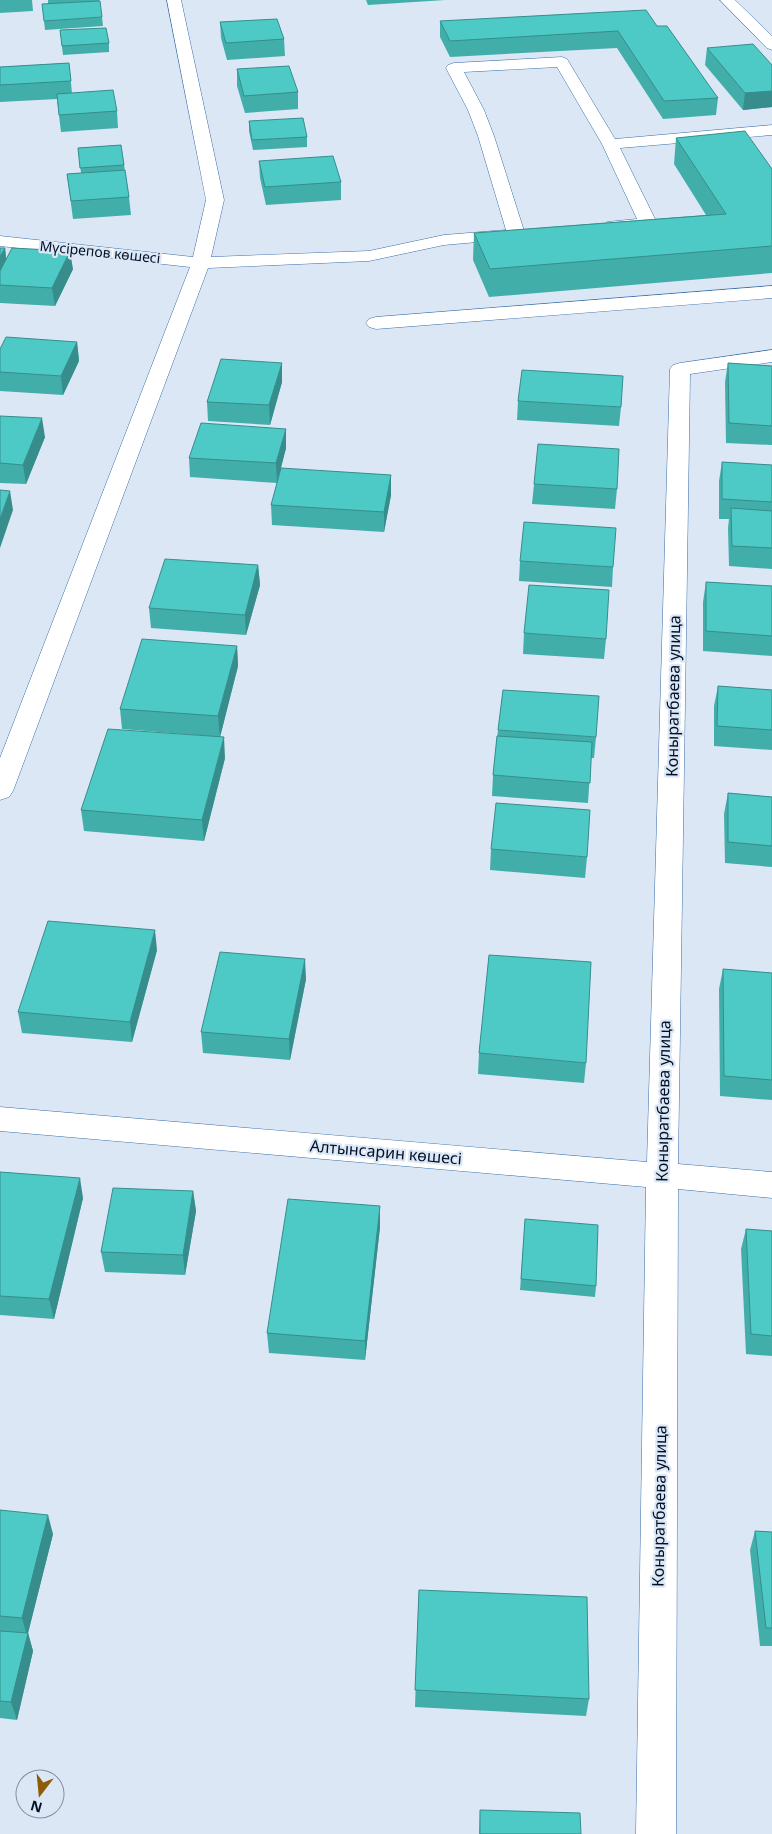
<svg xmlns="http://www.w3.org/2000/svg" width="772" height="1834" font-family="'Noto Sans',sans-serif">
<rect width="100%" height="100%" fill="#dce7f5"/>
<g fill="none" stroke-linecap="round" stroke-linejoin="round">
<defs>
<g id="minor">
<path d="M 167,0 L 181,0 L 224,200 L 211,257 L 369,251 L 444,235 L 506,230 L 478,136 L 468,110 L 446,68 L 448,65 L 454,63 L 562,57 L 567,59 L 615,139 L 772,125 L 772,135 L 620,148 L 657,223 L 654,227 C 640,230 621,233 607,230 L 604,226 L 607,222 L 637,219 L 602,144 L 557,67 L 464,72 L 484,110 L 494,136 L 525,234 L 522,238 L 444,245 L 369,261 L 208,268 L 13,791 L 9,797 L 0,800 L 0,758 L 190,267 L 0,246 L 0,236 L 193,257 L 206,200 Z"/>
<polygon points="720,0 735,0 772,36 772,50 767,48"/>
<polygon points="772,286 772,298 376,329 369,327 366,323 369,319 376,317"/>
<polygon points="772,350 772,362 690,374 678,1164 772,1172 772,1198 678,1189 676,1834 636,1834 646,1187 0,1131 0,1107 647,1162 670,369 673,365 680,363"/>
</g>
</defs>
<!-- minor casing -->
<use href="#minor" stroke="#386ea8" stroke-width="1"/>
<!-- minor -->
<use href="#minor" fill="#fff" fill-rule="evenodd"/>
</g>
<!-- wall -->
<g fill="#42aeaa">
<polygon points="0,0 32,0 33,11 0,13"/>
<polygon points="48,0 99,0 100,1 48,4"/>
<polygon points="366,0 445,0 368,5"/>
<polygon points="102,17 103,26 45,30 44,21"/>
<polygon points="440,21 657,26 718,98 716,115 663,119 617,48 450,57 440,37"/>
<polygon points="220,22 284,39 285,56 227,60 221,38"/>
<polygon points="60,30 109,43 109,52 63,55"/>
<polygon points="707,48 772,65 772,107 743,110 705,65"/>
<polygon points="69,63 72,93 117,111 118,128 61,132 57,99 0,102 0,67"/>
<polygon points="237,69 298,92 298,109 245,113 237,86"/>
<polygon points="249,121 307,137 307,147 253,150 249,131"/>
<polygon points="676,138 772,169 772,273 489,297 473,260 474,233 706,215 674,164"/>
<polygon points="121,145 129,197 131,215 73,219 67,174 81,173 78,148"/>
<polygon points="259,161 341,182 341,200 266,205 260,178"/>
<polygon points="0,248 5,248 6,259 73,269 55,306 0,303"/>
<polygon points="77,342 79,361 63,395 0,391 0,349"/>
<polygon points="282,363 282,382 270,425 208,421 207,402"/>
<polygon points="728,363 772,366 772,445 726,443 725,382"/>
<polygon points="518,401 621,407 619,426 517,420"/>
<polygon points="0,416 45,437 26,484 0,483"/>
<polygon points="286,429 286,448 277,483 190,477 189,458"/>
<polygon points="722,462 772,465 772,569 729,566 728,528 729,519 719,519 719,481"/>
<polygon points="391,475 391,495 384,532 272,525 271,505"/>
<polygon points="534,484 617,489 615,509 532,504"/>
<polygon points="520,561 613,567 612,587 519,581"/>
<polygon points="258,565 260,585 246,635 151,628 149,608"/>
<polygon points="706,582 772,586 772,656 703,651 703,602"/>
<polygon points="524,633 606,639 604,659 523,654"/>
<polygon points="237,646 238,666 220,737 122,729 120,709"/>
<polygon points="718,686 772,690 772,750 714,746 714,706"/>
<polygon points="498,730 596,737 594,758 591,758 588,803 492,796 493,775"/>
<polygon points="225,758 204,841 84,831 81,810"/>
<polygon points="728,793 772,797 772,867 725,863 724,814"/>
<polygon points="491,849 587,857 585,878 490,870"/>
<polygon points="157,950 132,1042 22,1033 18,1012"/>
<polygon points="723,969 772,973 772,1100 720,1096 719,989"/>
<polygon points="306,979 290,1060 203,1053 201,1032"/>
<polygon points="479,1053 586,1063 584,1083 478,1074"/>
<polygon points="0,1172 83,1198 54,1319 0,1315"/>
<polygon points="193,1191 196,1211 185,1275 105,1272 101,1252"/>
<polygon points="525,1219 596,1286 595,1297 520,1290"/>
<polygon points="380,1227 365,1360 269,1353 267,1333"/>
<polygon points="746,1229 772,1231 772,1356 746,1354 741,1249"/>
<polygon points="0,1510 53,1534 28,1633 33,1651 17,1720 0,1718"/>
<polygon points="755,1531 772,1532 772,1646 760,1646 750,1550"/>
<polygon points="419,1590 589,1699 586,1716 415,1707"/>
<polygon points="480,1810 581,1834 479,1834"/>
</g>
<!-- shaded-wall -->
<g fill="#368d8b">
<polygon points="772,91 772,107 743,110 745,93"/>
<polygon points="5,248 7,266 0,280 0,257"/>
<polygon points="70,251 73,269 55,306 52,288"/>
<polygon points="77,342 79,361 63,395 61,376"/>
<polygon points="282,363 282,382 270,425 269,405"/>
<polygon points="42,418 45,437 26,484 23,465"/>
<polygon points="286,429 286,448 277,483 276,463"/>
<polygon points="391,475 391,495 384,532 384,512"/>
<polygon points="10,491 13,510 0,548 0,519"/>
<polygon points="258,565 260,585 246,635 245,615"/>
<polygon points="237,646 238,666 220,737 218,716"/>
<polygon points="224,737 225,758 204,841 202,820"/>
<polygon points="155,930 157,950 132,1042 130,1022"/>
<polygon points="305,959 306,979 290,1060 289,1039"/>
<polygon points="80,1178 83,1198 54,1319 49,1299"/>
<polygon points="193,1191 196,1211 185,1275 183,1255"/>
<polygon points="380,1206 380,1227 365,1360 365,1341"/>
<polygon points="48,1515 53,1534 28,1633 33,1651 17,1720 11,1702 27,1636 22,1618"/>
</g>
<!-- building -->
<g fill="#4dcac6" stroke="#368d8b">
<polygon points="100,1 102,17 44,21 42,4"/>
<polygon points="646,10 657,26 667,26 718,98 664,101 618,31 450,41 440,21"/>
<polygon points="277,19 284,39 226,43 220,22"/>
<polygon points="106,28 109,43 62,46 60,30"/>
<polygon points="753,44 772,65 772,91 745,93 707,48"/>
<polygon points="69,63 71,81 0,85 0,67"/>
<polygon points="289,66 298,92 244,96 237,69"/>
<polygon points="113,90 117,111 59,115 57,94"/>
<polygon points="303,118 307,137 252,140 249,121"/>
<polygon points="745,131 772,169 772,246 490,269 474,233 726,214 676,138"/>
<polygon points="121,145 124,165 80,168 78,148"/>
<polygon points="333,156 341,182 265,187 259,161"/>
<polygon points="125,170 129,197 71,201 67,174"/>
<polygon points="0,248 5,248 0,257"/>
<polygon points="12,248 70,251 52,288 0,285 0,271"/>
<polygon points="6,337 77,342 61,376 0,372 0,349"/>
<polygon points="221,359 282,363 269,405 207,402"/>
<polygon points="728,363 772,366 772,426 729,423"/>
<polygon points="522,370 623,376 621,407 518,401"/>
<polygon points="0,416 42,418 23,465 0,463"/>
<polygon points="201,423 286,429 276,463 189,458"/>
<polygon points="538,444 619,449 617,489 534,484"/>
<polygon points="722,462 772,465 772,502 722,499"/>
<polygon points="281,468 391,475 384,512 271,505"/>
<polygon points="0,490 10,491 0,519"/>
<polygon points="731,508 772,511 772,548 732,546"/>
<polygon points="524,522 616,528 613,567 520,561"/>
<polygon points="165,559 258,565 245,615 149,608"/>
<polygon points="706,582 772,586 772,636 706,631"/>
<polygon points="529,585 609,590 606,639 524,633"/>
<polygon points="142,639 237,646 218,716 120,709"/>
<polygon points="718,686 772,690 772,730 717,726"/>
<polygon points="503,690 599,696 596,737 498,730"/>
<polygon points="108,729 224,737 202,820 81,810"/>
<polygon points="497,736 592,742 590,783 493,775"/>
<polygon points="728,793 772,797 772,846 728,842"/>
<polygon points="496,803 590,810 587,857 491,849"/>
<polygon points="48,921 155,930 130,1022 18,1012"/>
<polygon points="220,952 305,959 289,1039 201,1032"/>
<polygon points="489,955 591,962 586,1063 479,1053"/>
<polygon points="723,969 772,973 772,1080 724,1076"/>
<polygon points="0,1172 80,1178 49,1299 0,1296"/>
<polygon points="113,1188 193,1191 183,1255 101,1252"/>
<polygon points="288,1199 380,1206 365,1341 267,1333"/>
<polygon points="525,1219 598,1225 596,1286 521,1279"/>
<polygon points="746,1229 772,1231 772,1336 751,1334"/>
<polygon points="0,1510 48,1515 22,1618 0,1616"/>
<polygon points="755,1531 772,1532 772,1628 766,1628"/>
<polygon points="419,1590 587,1597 589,1699 415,1690"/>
<polygon points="0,1631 28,1633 11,1702 0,1701"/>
<polygon points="480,1810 580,1813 581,1834 480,1834"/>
</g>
<g text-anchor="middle" stroke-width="4.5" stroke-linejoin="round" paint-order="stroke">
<!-- far-street labels -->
<g font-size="14" fill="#001027" stroke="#dce7f5">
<text transform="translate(100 252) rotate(6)" y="5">Мүсірепов көшесі</text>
</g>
<!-- street labels -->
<g font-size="16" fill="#001027" stroke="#dce7f5">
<text transform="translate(673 696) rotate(-89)" y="6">Коныратбаева улица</text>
<text transform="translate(663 1101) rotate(-89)" y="6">Коныратбаева улица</text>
<text transform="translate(386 1152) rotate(5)" y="6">Алтынсарин көшесі</text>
<text transform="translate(659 1506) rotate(-89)" y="6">Коныратбаева улица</text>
</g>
</g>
<!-- north arrow -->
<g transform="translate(40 1794) rotate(196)"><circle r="24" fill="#dce7f5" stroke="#8491a3"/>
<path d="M0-4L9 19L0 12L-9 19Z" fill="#8d5c07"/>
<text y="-8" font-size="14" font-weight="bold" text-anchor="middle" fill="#001027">N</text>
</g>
</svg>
